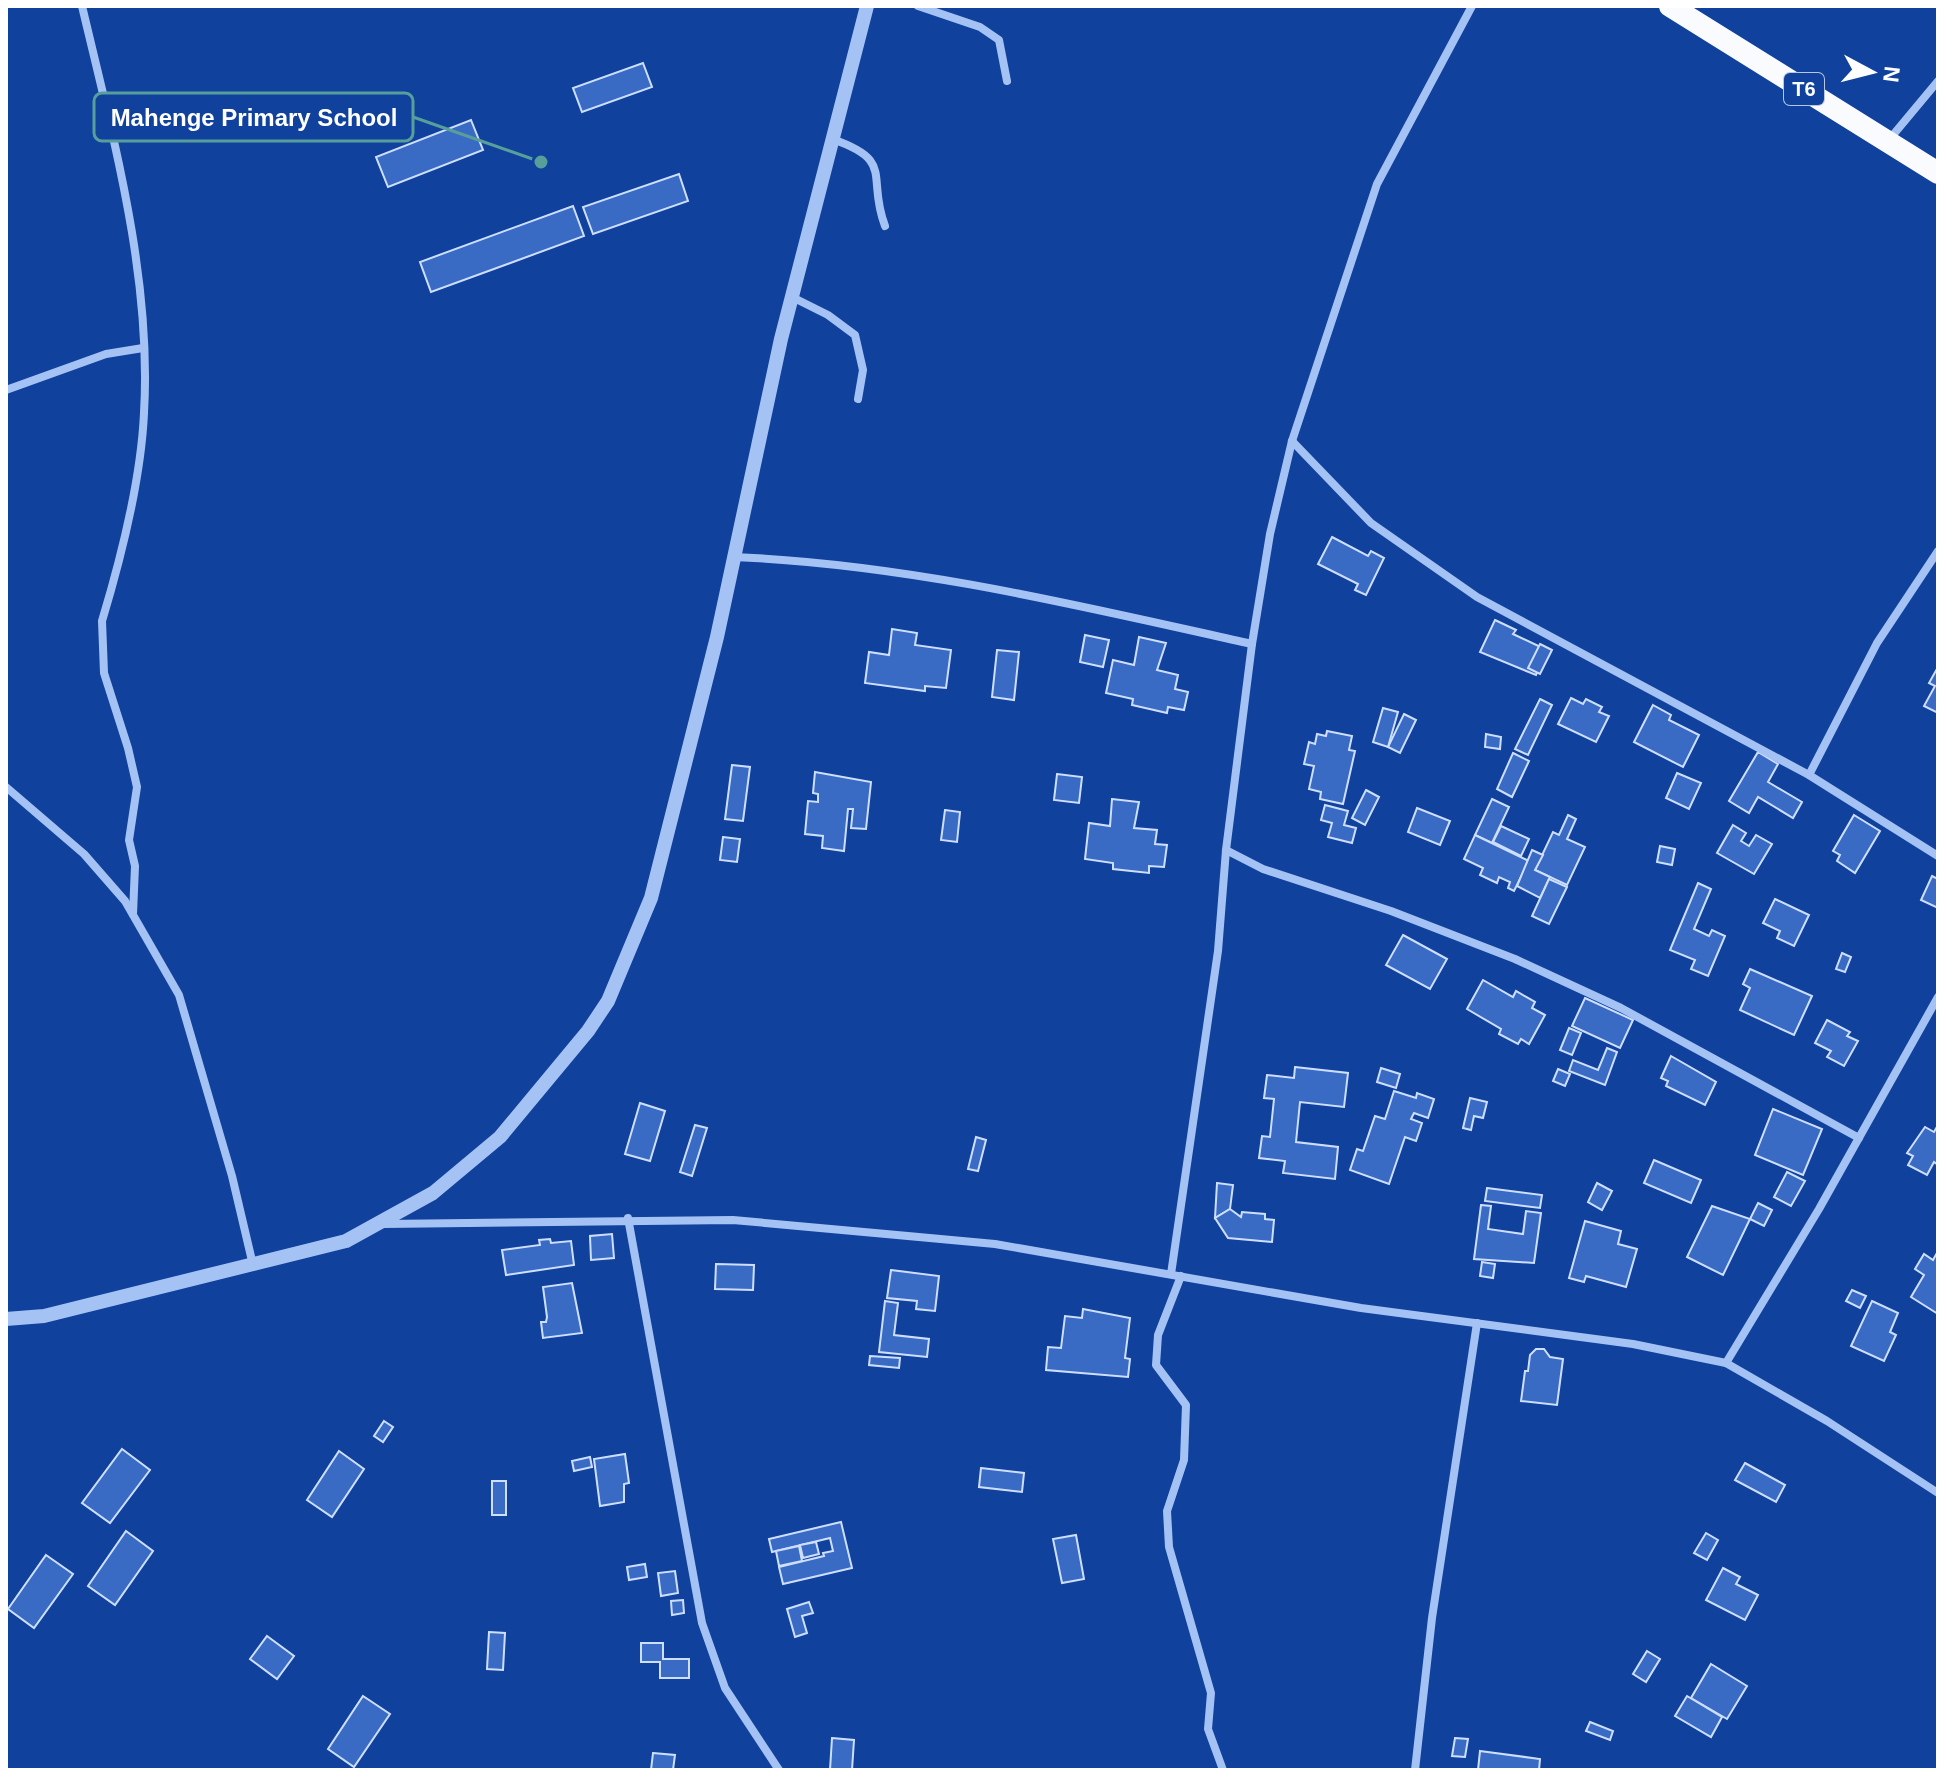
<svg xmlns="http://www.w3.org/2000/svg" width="1944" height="1776" font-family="Arial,sans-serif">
<rect width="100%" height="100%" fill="#10419d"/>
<!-- building -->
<g fill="#396ac4" stroke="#cedffe" stroke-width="2">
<polygon points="643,63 652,87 582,112 573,88"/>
<polygon points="471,120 483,150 388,187 376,157"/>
<polygon points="679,174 688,201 593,234 583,207"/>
<polygon points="573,206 584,236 431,292 420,262"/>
<polygon points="1332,537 1368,556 1371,551 1384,558 1366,595 1355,590 1358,584 1318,564"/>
<polygon points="1495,620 1516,630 1513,634 1547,650 1536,675 1480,652"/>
<polygon points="892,629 917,633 915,645 951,650 946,688 925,686 925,691 865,683 869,652 889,655"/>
<polygon points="1085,635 1109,640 1103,667 1080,662"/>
<polygon points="1139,637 1166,643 1157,670 1178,675 1175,689 1188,692 1184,710 1168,707 1167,713 1132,705 1133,699 1106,693 1113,660 1134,665"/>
<polygon points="1540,644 1552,650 1540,674 1528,668"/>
<polygon points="997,650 1019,652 1014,700 992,697"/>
<polygon points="1938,667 1938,713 1924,706 1935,686 1929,683"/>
<polygon points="1571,698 1583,704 1586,699 1602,707 1599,712 1609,716 1596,742 1558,724"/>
<polygon points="1540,699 1552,705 1528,755 1515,749"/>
<polygon points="1653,705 1671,715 1669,720 1699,735 1683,767 1634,742"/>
<polygon points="1383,708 1398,712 1388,747 1373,742"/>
<polygon points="1404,714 1416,720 1400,753 1388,747"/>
<polygon points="1327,731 1352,736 1349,750 1355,751 1343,804 1320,799 1321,792 1309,789 1314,766 1304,764 1309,742 1315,744 1317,734 1326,736"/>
<polygon points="1486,734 1501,737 1500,749 1485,747"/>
<polygon points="1758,752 1778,764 1768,782 1802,802 1793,818 1758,797 1749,813 1729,801"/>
<polygon points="1513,753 1529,761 1512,797 1497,789"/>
<polygon points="732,765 750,767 743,821 725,819"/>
<polygon points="815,772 871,782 866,829 851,828 853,809 848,809 844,851 822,848 823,836 805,834 808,801 818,802 818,794 813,793"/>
<polygon points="1677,773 1701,783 1689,809 1666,798"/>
<polygon points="1057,774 1082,777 1079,803 1054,800"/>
<polygon points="1366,790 1379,797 1365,825 1352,818"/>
<polygon points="1112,799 1139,802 1134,828 1157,830 1155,844 1167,845 1164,867 1149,866 1149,873 1113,869 1113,863 1085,859 1089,823 1110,826"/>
<polygon points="1492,799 1509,807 1492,843 1475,835"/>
<polygon points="1325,805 1348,811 1344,825 1356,828 1352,843 1328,837 1332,823 1321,820"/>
<polygon points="1417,808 1450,821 1440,845 1408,832"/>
<polygon points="945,810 960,812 957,842 941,840"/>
<polygon points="1568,815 1576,819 1567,839 1585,847 1567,885 1535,870 1553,832 1559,835"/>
<polygon points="1854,815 1880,831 1855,873 1837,861 1840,855 1833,851"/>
<polygon points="1733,825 1746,833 1741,841 1749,846 1756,835 1772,844 1754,874 1717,853"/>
<polygon points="1501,826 1529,839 1521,856 1493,842"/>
<polygon points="1475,835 1529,861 1514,891 1508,888 1510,882 1499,877 1497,883 1480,875 1483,868 1464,859"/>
<polygon points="723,837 740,839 737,862 720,860"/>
<polygon points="1660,846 1675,849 1672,865 1657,862"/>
<polygon points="1532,850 1543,855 1535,870 1550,877 1540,898 1517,886"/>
<polygon points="1932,876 1938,879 1938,908 1921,900"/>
<polygon points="1549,879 1567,887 1549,924 1532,916"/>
<polygon points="1698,883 1711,889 1694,929 1709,936 1712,930 1725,936 1708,976 1691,969 1695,960 1670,950"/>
<polygon points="1775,899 1809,915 1794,946 1777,938 1780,931 1763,923"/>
<polygon points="1403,935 1447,959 1430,989 1386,965"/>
<polygon points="1842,953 1851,957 1845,972 1836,969"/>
<polygon points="1750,969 1812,996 1794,1035 1740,1010 1750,988 1743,984"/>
<polygon points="1483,980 1513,997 1516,991 1535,1002 1532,1008 1545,1015 1529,1044 1521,1039 1518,1044 1499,1034 1501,1029 1467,1009"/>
<polygon points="1585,998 1633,1020 1620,1048 1572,1026"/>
<polygon points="1827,1020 1850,1032 1847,1036 1858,1041 1844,1066 1827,1057 1831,1051 1815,1043"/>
<polygon points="1569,1028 1581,1033 1572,1055 1560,1050"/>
<polygon points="1607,1048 1617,1052 1605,1085 1569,1071 1573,1060 1598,1070"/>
<polygon points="1671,1056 1716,1082 1705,1105 1666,1086 1668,1081 1661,1078"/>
<polygon points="1295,1067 1348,1073 1344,1107 1300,1102 1296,1142 1338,1147 1335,1179 1283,1173 1285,1161 1259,1158 1262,1136 1270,1137 1274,1099 1264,1098 1267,1075 1294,1078"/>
<polygon points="1381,1068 1400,1074 1396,1088 1377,1082"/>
<polygon points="1558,1069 1570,1074 1565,1086 1553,1081"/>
<polygon points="1394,1091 1416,1098 1417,1093 1434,1099 1428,1118 1414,1113 1411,1119 1422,1123 1416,1141 1405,1137 1389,1184 1350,1170 1357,1149 1363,1151 1375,1116 1385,1119"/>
<polygon points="1470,1098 1487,1102 1483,1118 1474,1116 1471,1130 1463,1128"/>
<polygon points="640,1103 665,1111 650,1161 625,1154"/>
<polygon points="1773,1109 1822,1129 1803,1175 1755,1155"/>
<polygon points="695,1125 707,1128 692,1176 680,1172"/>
<polygon points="1938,1125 1938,1165 1934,1162 1927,1175 1908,1165 1913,1156 1907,1153 1925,1127 1934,1132"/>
<polygon points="976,1137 986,1140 978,1171 968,1169"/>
<polygon points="1654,1160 1701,1180 1691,1203 1644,1183"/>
<polygon points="1787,1172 1805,1181 1791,1206 1774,1197"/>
<polygon points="1217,1183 1233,1185 1230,1209 1215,1218"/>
<polygon points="1597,1183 1612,1191 1602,1210 1588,1202"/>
<polygon points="1487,1188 1542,1195 1540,1208 1485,1201"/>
<polygon points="1758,1203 1772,1210 1764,1226 1750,1219"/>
<polygon points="1481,1205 1491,1206 1488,1229 1523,1234 1526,1211 1541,1213 1534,1263 1474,1259"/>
<polygon points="1712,1206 1750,1219 1723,1275 1687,1257"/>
<polygon points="1230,1209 1241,1217 1242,1212 1265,1214 1265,1219 1274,1220 1272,1242 1228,1238 1215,1218"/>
<polygon points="1585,1221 1621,1231 1618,1244 1637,1249 1626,1287 1586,1276 1584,1282 1569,1278"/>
<polygon points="612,1234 614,1258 591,1260 590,1236"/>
<polygon points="550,1239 551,1243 571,1241 574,1265 506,1275 502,1250 540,1245 539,1240"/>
<polygon points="1938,1251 1938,1314 1911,1297 1924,1275 1915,1269 1924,1254 1933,1260"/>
<polygon points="1482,1262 1495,1264 1493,1278 1480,1276"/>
<polygon points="716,1264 754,1265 753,1290 715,1289"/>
<polygon points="891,1270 939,1276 935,1311 916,1309 917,1301 887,1298"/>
<polygon points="572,1283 582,1333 543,1338 541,1322 546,1322 547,1317 543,1287"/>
<polygon points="1852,1290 1866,1296 1860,1308 1846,1301"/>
<polygon points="885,1301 898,1303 894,1335 929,1339 927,1357 879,1352"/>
<polygon points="1872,1301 1898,1313 1890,1332 1896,1335 1884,1361 1851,1346"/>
<polygon points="1083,1309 1130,1318 1125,1358 1130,1359 1128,1377 1046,1370 1048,1347 1061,1348 1065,1316 1082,1318"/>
<polygon points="1536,1349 1544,1349 1550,1357 1563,1359 1557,1405 1521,1401 1525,1371 1528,1371 1530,1355"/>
<polygon points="870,1356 900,1358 899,1368 869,1365"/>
<polygon points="384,1421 393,1427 383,1442 374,1436"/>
<polygon points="122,1449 150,1470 110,1523 82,1503"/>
<polygon points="339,1451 364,1469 332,1517 307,1500"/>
<polygon points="625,1454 629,1483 624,1484 624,1502 600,1506 594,1459"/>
<polygon points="590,1457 592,1467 574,1471 572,1461"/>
<polygon points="1745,1463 1785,1485 1776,1502 1735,1480"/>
<polygon points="981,1468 1024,1473 1022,1492 979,1487"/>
<rect x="492" y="1481" width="14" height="34"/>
<polygon points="841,1522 852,1568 783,1584 779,1567 824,1556 823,1553 833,1551 830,1538 772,1552 769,1539"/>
<polygon points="126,1531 153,1551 115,1605 88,1586"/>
<polygon points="1706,1533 1718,1540 1707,1560 1694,1553"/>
<polygon points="1076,1535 1084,1579 1062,1583 1053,1539"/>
<polygon points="816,1542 819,1554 803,1558 800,1545"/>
<polygon points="799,1546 802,1561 779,1566 776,1551"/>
<polygon points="46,1555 73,1574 34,1628 8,1609"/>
<polygon points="645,1564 647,1577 629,1580 627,1567"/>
<polygon points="1723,1568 1740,1577 1736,1584 1758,1595 1745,1620 1706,1600"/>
<polygon points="675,1571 678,1593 661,1596 658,1573"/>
<polygon points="683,1600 684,1613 672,1615 671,1601"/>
<polygon points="809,1602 813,1613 802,1616 807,1633 795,1637 787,1609"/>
<polygon points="489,1632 505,1633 503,1670 487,1669"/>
<polygon points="267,1636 294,1656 277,1679 250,1659"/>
<polygon points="641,1643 663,1643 663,1659 689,1659 689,1678 660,1678 660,1662 641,1662"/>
<polygon points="1647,1651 1660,1659 1646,1682 1633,1674"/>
<polygon points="1711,1664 1747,1686 1727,1719 1691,1698"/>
<polygon points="363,1696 390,1714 354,1767 328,1749"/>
<polygon points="1687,1696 1722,1717 1711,1737 1675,1716"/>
<polygon points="1590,1722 1613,1731 1610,1740 1586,1731"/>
<polygon points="832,1738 854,1740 852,1770 830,1770"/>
<polygon points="1455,1738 1468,1739 1465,1757 1452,1756"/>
<polygon points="1480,1751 1540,1759 1539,1770 1478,1770"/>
<polygon points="653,1753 675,1755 673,1770 651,1770"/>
</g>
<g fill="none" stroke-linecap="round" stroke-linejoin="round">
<!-- minor -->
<g stroke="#a5c2f5" stroke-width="8">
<path d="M 82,6 C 113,137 152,277 144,413 C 141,479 121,558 102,621 L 104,673 L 128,748 L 137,787 L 129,840 L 135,866 L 133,914"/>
<polyline points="918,6 980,27 999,40 1007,81"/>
<path d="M 832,139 C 896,161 866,176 885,226"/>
<polyline points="1888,141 1938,81"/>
<polyline points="792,297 828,315 855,335 863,370 858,399"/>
<polyline points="6,390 106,354 143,348"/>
<polyline points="1292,441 1371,523 1477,597 1809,775 1938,856"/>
<path d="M 734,557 C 909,564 1081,606 1252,644"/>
<polyline points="1809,775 1877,643 1938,551"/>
<polyline points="6,787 84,854 125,901 179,995 232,1176 253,1265"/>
<polyline points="1226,850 1263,869 1391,911 1515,959 1621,1008 1859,1138"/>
<polyline points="628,1218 702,1623 725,1688 779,1770"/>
<polyline points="383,1224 733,1220 886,1234 995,1244 1361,1308 1633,1344 1726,1363 1827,1421 1938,1493"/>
<polyline points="1171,1274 1218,951 1226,850 1252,644 1270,534 1292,441 1377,184 1472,6"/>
<polyline points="1181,1276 1158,1335 1156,1365 1186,1405 1184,1460 1167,1511 1169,1547 1211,1693 1208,1729 1223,1770"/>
<polyline points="1726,1363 1819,1209 1938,997"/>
<polyline points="1415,1770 1432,1618 1477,1323"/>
</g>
<!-- tertiary -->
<polyline stroke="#a5c2f5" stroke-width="14" points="6,1319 44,1316 346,1241 433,1193 500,1137 588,1031 608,1001 651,898 717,637 781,339 867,6"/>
<!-- trunk -->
<polyline stroke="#f9fbff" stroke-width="22" points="1670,6 1938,173"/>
</g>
<g text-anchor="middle" stroke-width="7" stroke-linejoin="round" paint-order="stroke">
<!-- shield labels -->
<rect fill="#10419d" stroke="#b7c6e2" stroke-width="2" x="1784" y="73" width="40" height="32" rx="6"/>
<g font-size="20" font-weight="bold" fill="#fff">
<text x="1804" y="96">T6</text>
</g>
</g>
<!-- callouts -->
<path fill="none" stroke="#579f9a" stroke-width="3" d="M541 162L413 117"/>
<circle fill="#579f9a" stroke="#10419d" stroke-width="3" cx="541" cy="162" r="8"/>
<rect fill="#10419d" stroke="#579f9a" stroke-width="3" x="94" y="93" width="319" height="48" rx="8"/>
<g font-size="24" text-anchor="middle" font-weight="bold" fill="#fff">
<text x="254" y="126">Mahenge Primary School</text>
</g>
<!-- border -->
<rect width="1944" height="1776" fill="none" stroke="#ffffff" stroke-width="16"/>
<!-- north arrow -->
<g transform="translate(1872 72) rotate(97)" stroke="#10419d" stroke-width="6" paint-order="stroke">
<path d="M0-6L14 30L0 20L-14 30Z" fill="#ffffff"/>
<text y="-12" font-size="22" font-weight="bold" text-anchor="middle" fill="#ffffff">N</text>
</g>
</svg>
